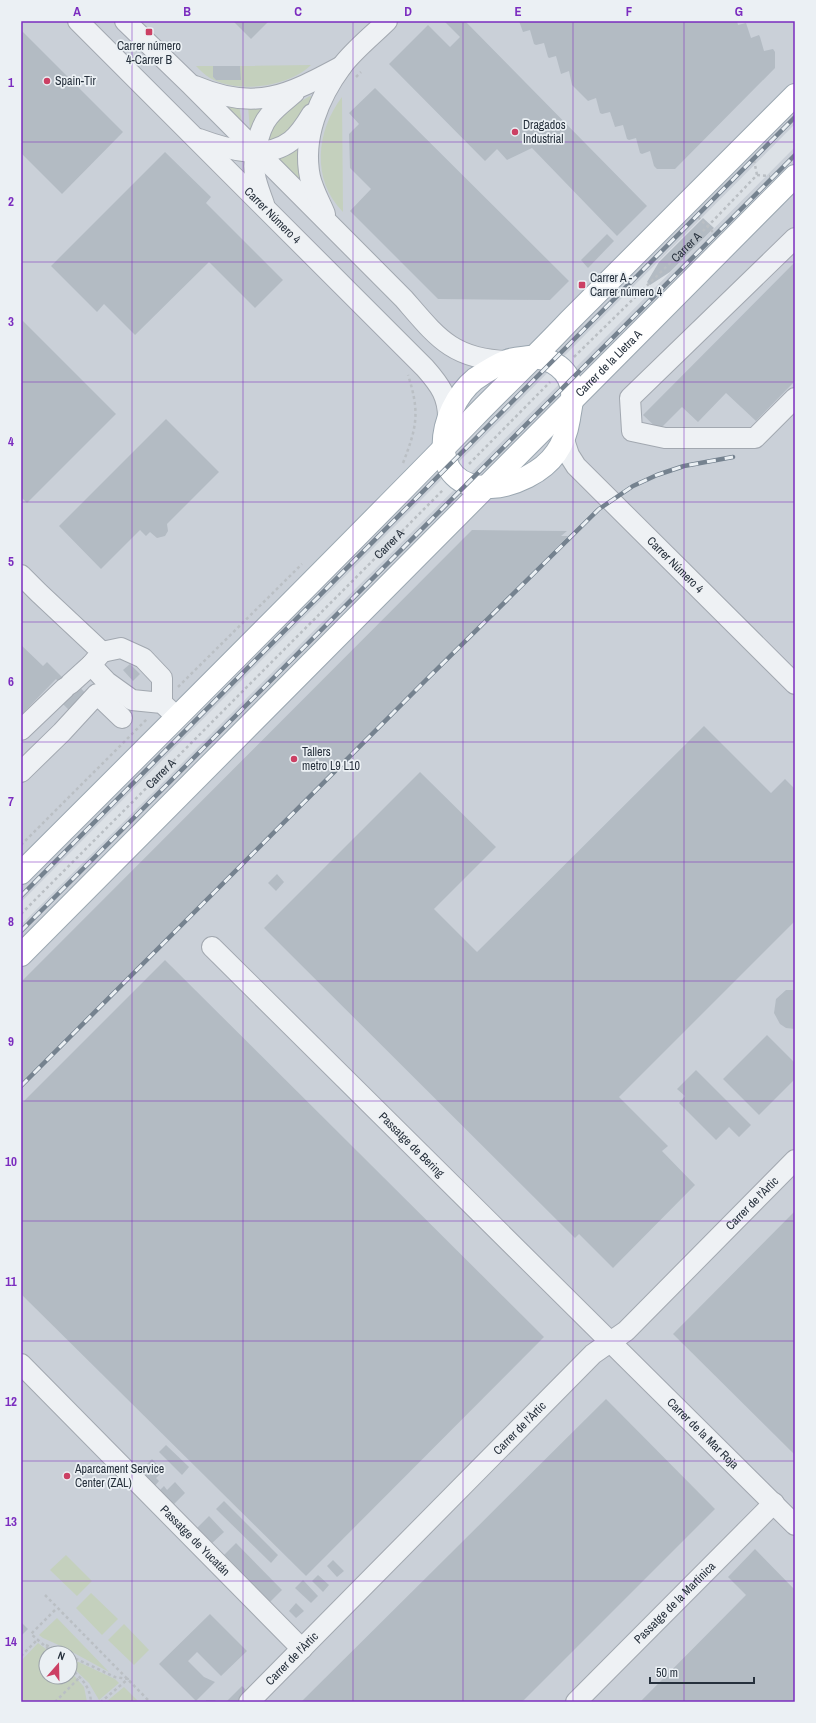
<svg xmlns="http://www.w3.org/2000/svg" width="816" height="1723" font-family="'Archivo Narrow',sans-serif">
<rect width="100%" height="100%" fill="#dce1e6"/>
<!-- built -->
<g fill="#cad0d8" fill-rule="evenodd">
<polygon points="21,21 795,21 795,124 21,902"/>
<path d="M 795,147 L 795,1702 L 21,1702 L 21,925 ZM 46,1653 L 70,1653 L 70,1677 L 46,1677 Z"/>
</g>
<!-- green -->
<g fill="#c4d0bd">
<path d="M 311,65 C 289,87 237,94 210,78 C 205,75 200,70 196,66 L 213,66 L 213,77 L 217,80 L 240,80 L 240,66 Z"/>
<polygon points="310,96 312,97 299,120 284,136 265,142 268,130 289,108"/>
<path d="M 342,97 L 343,212 C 311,180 316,131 342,97 Z"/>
<polygon points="219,101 239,105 242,124"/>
<polygon points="271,104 251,133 250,131 248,106"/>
<polygon points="299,142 307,189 275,156"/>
<polygon points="66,1555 92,1581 77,1596 50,1570"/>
<polygon points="91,1593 118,1619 102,1635 76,1608"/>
<polygon points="57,1618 109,1672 63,1647 43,1638 39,1635"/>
<polygon points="124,1624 149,1650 134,1665 108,1640"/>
<polygon points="38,1643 51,1653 46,1653 46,1677 70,1677 70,1671 84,1687 87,1702 21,1702 21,1661"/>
<polygon points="70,1658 115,1679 119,1683 99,1700 89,1683 70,1665"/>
<polygon points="124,1687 139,1702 106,1702"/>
</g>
<!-- building -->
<g fill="#b3bbc3">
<polygon points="233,21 269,21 251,39"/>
<polygon points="444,21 465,21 647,206 617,236 532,148 507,160 497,149 485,161 389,64 428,25 450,47 460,37"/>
<polygon points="519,21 737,21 738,25 746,23 751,38 759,35 760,37 764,51 773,49 775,52 775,68 675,169 657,169 654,166 650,151 642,154 640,153 636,138 629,140 627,139 623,125 615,127 610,112 602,114 600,113 596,98 588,101 572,85 569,71 561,74 556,56 549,58 548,57 544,43 536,45 534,44 530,30 523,32"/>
<polygon points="21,30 123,132 62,194 21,153"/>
<polygon points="213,66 240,66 241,80 216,80 213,77"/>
<polygon points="375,88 569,281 550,300 438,299 350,211 371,189 350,168 349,134 359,124 349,113"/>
<polygon points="165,152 211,197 206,203 283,280 255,308 209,262 135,335 104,304 97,312 51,266"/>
<polygon points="703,218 714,228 670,272 650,285 647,282 659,262"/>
<polygon points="607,234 614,241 588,268 581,260"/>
<polygon points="795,262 795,381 756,421 726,393 698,422 682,407 659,430 643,415"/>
<polygon points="21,319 116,414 27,503 21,497"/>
<polygon points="166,419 219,472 167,524 168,531 165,536 157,538 150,532 146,536 140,530 101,569 59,526"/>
<polygon points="472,530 567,531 561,536 568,536 21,1084 21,982"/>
<polygon points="21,645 43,666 47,662 75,690 79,686 85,693 69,710 62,703 70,694 56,679 21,715"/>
<polygon points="130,664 140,674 133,681 123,670"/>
<polygon points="704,726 771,793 785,779 795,789 795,921 619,1097 668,1146 662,1151 695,1185 613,1268 579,1234 575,1238 264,928 420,772 496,847 434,909 477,952"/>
<polygon points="277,874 284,882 276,891 268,883"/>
<polygon points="165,960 544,1337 306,1576 21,1294 21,1104"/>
<polygon points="786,990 795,990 795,1029 786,1028 780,1024 774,1013 776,999"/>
<polygon points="767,1035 795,1063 795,1079 759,1115 723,1079"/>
<polygon points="696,1070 751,1125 739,1137 729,1127 716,1140 679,1103 685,1096 677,1089"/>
<polygon points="795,1211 795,1455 673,1334"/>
<polygon points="606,1399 715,1509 522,1702 301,1702"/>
<polygon points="166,1445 189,1467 182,1475 159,1452"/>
<polygon points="152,1459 163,1471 156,1478 159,1481 153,1488 142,1477 148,1470 144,1467"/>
<polygon points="175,1482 185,1493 171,1507 157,1493 164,1486 167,1490"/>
<polygon points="224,1501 278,1555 271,1563 216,1509"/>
<polygon points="209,1516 224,1532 210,1545 195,1530"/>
<polygon points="236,1543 282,1590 268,1604 222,1557"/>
<polygon points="755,1549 795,1590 795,1702 640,1702 746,1595 728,1577"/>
<polygon points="333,1560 344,1571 337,1577 327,1566"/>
<polygon points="318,1575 329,1585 323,1592 312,1581"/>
<polygon points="303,1580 318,1596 311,1603 295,1588"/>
<polygon points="296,1603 304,1611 296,1618 289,1611"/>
<polygon points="210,1614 247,1651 221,1676 197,1652 188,1661 204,1677 215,1682 196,1701 159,1664"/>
<polygon points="21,1622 28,1629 21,1636"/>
<polygon points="242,1686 258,1702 226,1702"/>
<polygon points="206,1700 216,1700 214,1702 206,1702"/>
</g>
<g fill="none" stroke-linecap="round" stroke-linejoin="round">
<defs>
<g id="minor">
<path id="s3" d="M 78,21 L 425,368 C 440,385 449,397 448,421"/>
<path d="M 125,21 L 190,84 L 404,299 C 437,337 452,359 507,361"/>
<path d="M 195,86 C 256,112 288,95 342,66"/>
<path d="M 199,139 C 226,149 265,161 291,141 C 300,134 306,124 312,114"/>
<path d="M 264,204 C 261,196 258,188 256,180 C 251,163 258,129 269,116 C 276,107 286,100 294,93"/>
<path d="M 325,214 C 320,202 313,190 310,177 C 302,138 319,97 342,66 C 353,51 373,35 387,21"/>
<polyline points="795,238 630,398 632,431 665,438 755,438 795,398"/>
<path id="s4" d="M 564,440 L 569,455 L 576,466 L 795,684"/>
<polyline points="21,575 39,593 102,652 91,665 70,684"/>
<polyline points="102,652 121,648 143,658 162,678 162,703"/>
<polyline points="91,665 107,682 132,700 162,703 177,717"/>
<polyline points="21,730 65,688"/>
<polyline points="21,772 62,732 97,694 122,718"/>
<path id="s5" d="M 212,947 L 795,1525"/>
<path id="s6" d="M 21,1364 L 302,1649"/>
<path id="s7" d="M 249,1702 L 593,1354 L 626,1331 L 795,1160"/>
<path id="s8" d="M 576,1702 L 774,1503"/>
</g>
<g id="major">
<path d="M 530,357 C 551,357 571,370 572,392 C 573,401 570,410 569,419 C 567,431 564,442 556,453 C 543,472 514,486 491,487 C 423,490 438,409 475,379 C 484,373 496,365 507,361 C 514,358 523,358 530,357 Z"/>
<path d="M 21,873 C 172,722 324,571 473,418 C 505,385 538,354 569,321 L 795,95"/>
<path id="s9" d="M 21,955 L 795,176"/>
</g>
</defs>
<!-- minor casing -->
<use href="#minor" stroke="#a2a8b0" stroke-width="22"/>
<!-- major casing -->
<use href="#major" stroke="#9ba7b1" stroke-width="24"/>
<!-- path -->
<g stroke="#babfc4" stroke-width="2.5" stroke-dasharray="3 3" stroke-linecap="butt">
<polyline points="356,77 361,72"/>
<polyline points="754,160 757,175"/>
<polyline points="757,175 770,176"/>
<polyline points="698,217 714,233"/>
<path id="s1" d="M 574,357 L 708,226 L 757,175"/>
<path d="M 403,463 C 417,427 420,412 408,375"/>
<polyline points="469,464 550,382"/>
<polyline points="178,687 302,564"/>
<polyline points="21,845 148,718"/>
<path id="s2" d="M 21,914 L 444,489"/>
<polyline points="45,1595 150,1702"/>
<polyline points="46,1645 63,1653"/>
<polyline points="53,1653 31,1634 57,1608"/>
<polyline points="21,1656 38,1639"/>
<polyline points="70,1656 115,1677 128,1679 101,1702"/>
<path d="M 70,1668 C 81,1678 90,1686 91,1702"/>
<polyline points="55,1702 80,1677"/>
</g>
<!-- minor -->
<use href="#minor" stroke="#eef1f4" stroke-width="20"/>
<!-- major -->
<use href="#major" stroke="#fff" stroke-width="22"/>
<defs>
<g id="rail">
<polyline points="21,896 795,117"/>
<polyline points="21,931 795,155"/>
<polyline points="21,1086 426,680 599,509 633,486 657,475 684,466 733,457"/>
</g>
</defs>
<!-- rail casing -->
<use href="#rail" stroke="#75828f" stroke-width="4.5"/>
<!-- rail -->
<use href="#rail" stroke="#ebf0f4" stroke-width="3" stroke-dasharray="9" stroke-linecap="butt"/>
</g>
<!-- grid -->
<path fill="none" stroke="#7b2cbf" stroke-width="1" stroke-opacity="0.55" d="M 132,21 L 132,1702M 243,21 L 243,1702M 353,21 L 353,1702M 463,21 L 463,1702M 573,21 L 573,1702M 684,21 L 684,1702M 21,142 L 795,142M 21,262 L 795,262M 21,382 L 795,382M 21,502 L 795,502M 21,622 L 795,622M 21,742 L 795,742M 21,862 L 795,862M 21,981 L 795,981M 21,1101 L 795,1101M 21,1221 L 795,1221M 21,1341 L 795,1341M 21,1461 L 795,1461M 21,1581 L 795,1581"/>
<!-- markers -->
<g fill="#cc4064" stroke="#ebf0f4" stroke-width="1.5">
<rect x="145" y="28" width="8" height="8" rx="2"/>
<circle cx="47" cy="81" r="4"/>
<circle cx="515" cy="132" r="4"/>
<rect x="578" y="281" width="8" height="8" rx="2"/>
<circle cx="294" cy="759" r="4"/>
<circle cx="67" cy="1476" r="4"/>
</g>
<g text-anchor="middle" stroke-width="3.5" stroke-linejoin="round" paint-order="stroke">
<!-- poi labels -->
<g font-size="12" fill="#26303c" stroke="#ebf0f4" text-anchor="start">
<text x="149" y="50" text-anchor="middle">Carrer número<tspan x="149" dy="14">4-Carrer B</tspan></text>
<text x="55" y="85">Spain-Tir</text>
<text x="523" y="129">Dragados<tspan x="523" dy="14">Industrial</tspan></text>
<text x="590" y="282">Carrer A -<tspan x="590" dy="14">Carrer número 4</tspan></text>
<text x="302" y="756">Tallers<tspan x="302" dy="14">metro L9 L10</tspan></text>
<text x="75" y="1473">Aparcament Service<tspan x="75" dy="14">Center (ZAL)</tspan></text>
</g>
<!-- street labels -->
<g font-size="12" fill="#26303c" stroke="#ebf0f4">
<text dy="4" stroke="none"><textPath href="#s3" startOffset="275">Carrer Número 4</textPath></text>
<text dy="4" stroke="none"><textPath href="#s1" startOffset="157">Carrer A</textPath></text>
<text dy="4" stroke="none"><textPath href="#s9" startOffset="834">Carrer de la Lletra A</textPath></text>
<text dy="4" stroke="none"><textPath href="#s2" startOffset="522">Carrer A</textPath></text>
<text dy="4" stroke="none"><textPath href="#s4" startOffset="169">Carrer Número 4</textPath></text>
<text dy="4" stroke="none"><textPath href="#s2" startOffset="198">Carrer A</textPath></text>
<text dy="4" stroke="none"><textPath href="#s5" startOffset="281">Passatge de Bering</textPath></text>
<text dy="4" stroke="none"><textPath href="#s7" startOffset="709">Carrer de l'Àrtic</textPath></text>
<text dy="4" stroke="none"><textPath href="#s7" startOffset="385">Carrer de l'Àrtic</textPath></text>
<text dy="4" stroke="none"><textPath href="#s5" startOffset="691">Carrer de la Mar Roja</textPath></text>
<text dy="4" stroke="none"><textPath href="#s6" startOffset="248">Passatge de Yucatán</textPath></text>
<text dy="4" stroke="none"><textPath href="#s8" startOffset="140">Passatge de la Martinica</textPath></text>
<text dy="4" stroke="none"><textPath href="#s7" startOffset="61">Carrer de l'Àrtic</textPath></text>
</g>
</g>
<!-- border -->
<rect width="816" height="1723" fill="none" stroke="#ebf0f4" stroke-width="44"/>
<!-- north arrow -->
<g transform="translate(58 1665) rotate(20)"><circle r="19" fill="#ebf0f4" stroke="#9ca3aa"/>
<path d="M0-3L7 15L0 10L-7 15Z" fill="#cc4064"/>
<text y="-6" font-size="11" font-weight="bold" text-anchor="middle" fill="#26303c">N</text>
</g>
<!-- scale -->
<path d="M650 1677v6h104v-6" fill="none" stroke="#26303c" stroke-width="2"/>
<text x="656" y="1677" font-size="12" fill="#26303c" stroke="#ebf0f4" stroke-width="3" paint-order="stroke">50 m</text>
<rect x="22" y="22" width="772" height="1679" fill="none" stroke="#7b2cbf" stroke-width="1.5"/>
<g font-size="13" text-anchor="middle" font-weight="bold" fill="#7b2cbf">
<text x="77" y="16">A</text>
<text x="187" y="16">B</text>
<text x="298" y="16">C</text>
<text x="408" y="16">D</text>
<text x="518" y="16">E</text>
<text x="629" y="16">F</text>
<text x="739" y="16">G</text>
<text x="11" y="87">1</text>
<text x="11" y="206">2</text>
<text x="11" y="326">3</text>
<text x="11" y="446">4</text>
<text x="11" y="566">5</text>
<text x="11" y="686">6</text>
<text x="11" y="806">7</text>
<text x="11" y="926">8</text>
<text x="11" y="1046">9</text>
<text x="11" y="1166">10</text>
<text x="11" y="1286">11</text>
<text x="11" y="1406">12</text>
<text x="11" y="1526">13</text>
<text x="11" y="1646">14</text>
</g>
</svg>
